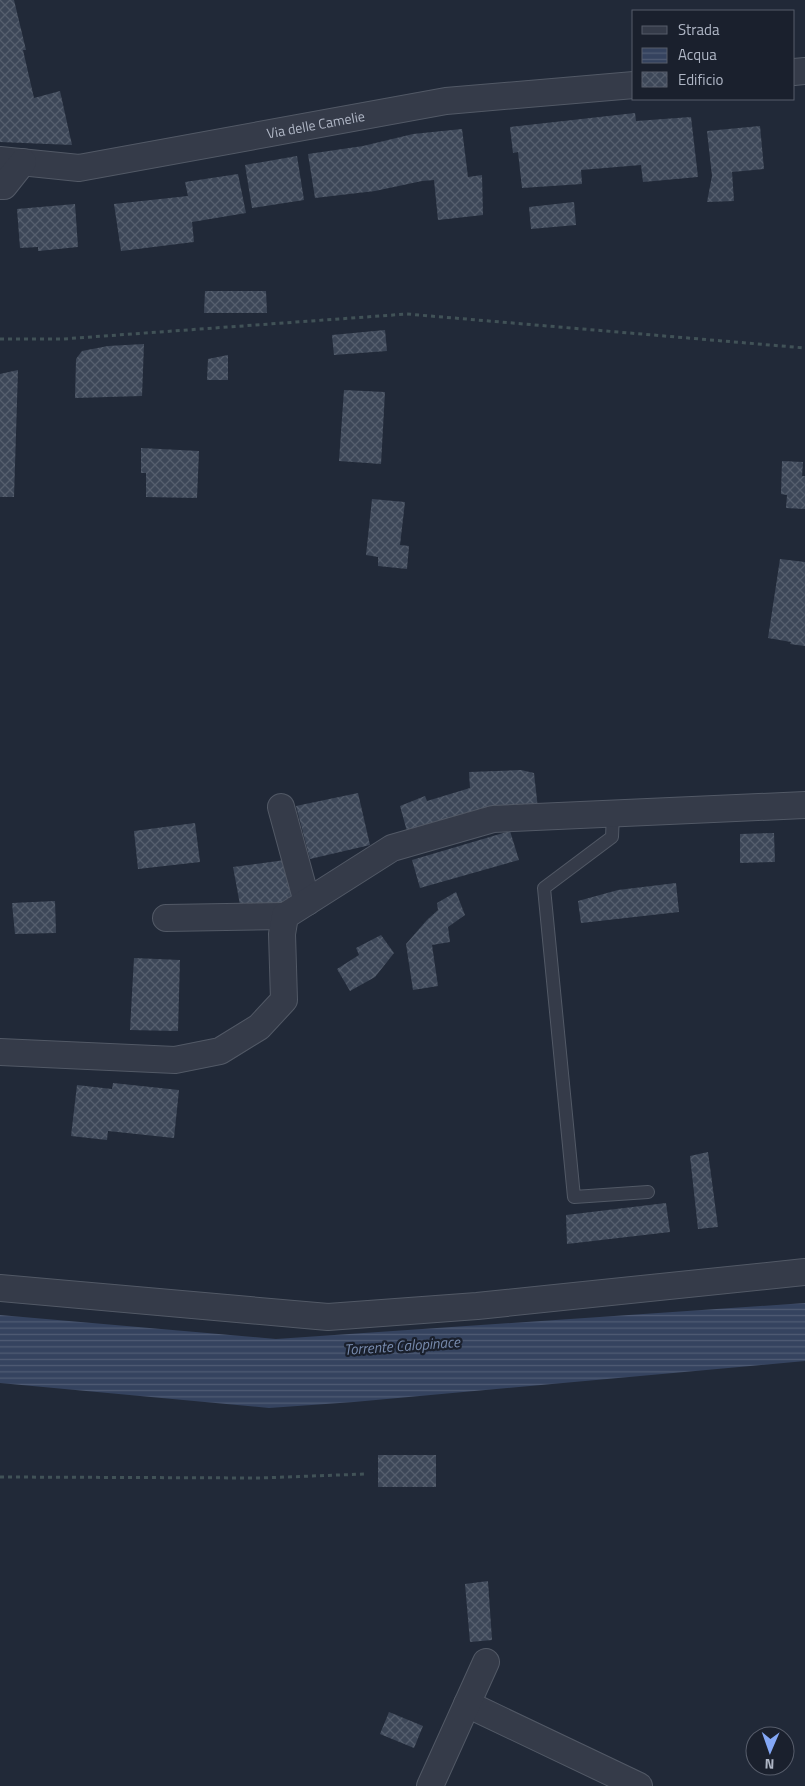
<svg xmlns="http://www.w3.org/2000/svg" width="805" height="1786" font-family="'Titillium Web',sans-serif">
<defs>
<pattern id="water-rules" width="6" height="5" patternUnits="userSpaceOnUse" patternTransform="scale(1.25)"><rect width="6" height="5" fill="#35435f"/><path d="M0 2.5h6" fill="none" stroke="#505c74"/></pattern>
<pattern id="building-cross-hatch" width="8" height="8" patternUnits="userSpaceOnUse" patternTransform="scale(1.25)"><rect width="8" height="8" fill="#3d4758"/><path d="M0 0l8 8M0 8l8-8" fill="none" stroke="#565f6e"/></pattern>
</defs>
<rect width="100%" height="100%" fill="#212938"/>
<!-- water -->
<polygon fill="url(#water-rules)" points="805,1303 805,1361 354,1402 269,1408 0,1383 0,1315 276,1339"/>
<!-- building -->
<g fill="url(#building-cross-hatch)">
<polygon points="0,0 14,0 26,50 23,50 34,98 60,91 72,145 0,142"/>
<polygon points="635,113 636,121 691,117 698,177 643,182 641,165 581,170 582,184 522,188 518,152 513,153 510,127"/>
<polygon points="760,126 764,169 732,172 734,201 707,202 712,176 707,131"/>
<polygon points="462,129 468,177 482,175 483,215 438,220 434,180 422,181 375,191 315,198 308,154 363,146 413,134"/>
<polygon points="297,156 304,200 252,208 245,165"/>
<polygon points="238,174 246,213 192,222 194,242 121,251 114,204 188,196 185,182"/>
<polygon points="574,202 576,225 531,229 529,207"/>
<polygon points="75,204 78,247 38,251 38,247 20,248 17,209"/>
<polygon points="205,291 266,291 267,313 204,313"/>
<polygon points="385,330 387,351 334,355 332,335"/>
<polygon points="144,344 142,396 75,398 76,359 82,351 108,346"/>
<polygon points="228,355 228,380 207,380 208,359"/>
<polygon points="18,370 14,497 0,497 0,374"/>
<polygon points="344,390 385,392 381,464 339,461"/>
<polygon points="141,448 199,451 197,498 146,497 146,473 141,473"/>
<polygon points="782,461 803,462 802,476 805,476 805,509 786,508 787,495 781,494"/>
<polygon points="372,499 405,502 400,545 409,546 407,569 378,566 378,557 366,555"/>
<polygon points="780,559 805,562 805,646 790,644 791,642 768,638"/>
<polygon points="521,770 534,773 538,809 408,835 400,806 425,796 427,801 470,788 469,772"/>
<polygon points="358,793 370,845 310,859 296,806"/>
<polygon points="195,823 200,862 138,869 134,831"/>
<polygon points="510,831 519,860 420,888 412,860"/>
<polygon points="774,833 775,862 740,863 740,834"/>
<polygon points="285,860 294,903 241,910 233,867"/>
<polygon points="676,883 679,912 581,923 578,901 618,890"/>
<polygon points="456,892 465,915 448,927 450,942 432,945 438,986 413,990 406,944 427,920 438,910 437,903"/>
<polygon points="55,901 56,933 15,934 12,903"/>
<polygon points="381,935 394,953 375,977 350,991 337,969 359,955 356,948"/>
<polygon points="134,958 180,960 178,1031 130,1030"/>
<polygon points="113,1083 179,1090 174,1138 108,1131 107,1140 71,1136 77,1085 112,1089"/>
<polygon points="708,1152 718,1227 698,1229 690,1156"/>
<polygon points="666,1203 670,1232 567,1244 566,1215"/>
<rect x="378" y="1455" width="58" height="32"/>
<polygon points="488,1581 492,1640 470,1642 465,1584"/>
<polygon points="389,1712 423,1726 414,1748 380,1734"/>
</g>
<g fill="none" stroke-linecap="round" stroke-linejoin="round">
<defs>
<polyline id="service" points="613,814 612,837 544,888 574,1197 648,1192"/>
<g id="minor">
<polyline points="794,72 805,71"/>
<path id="s1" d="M 0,160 L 79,168 L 446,101 L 634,85"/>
<polyline points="0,186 4,186 23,162"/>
<polyline points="281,807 307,902"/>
<polyline points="166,918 285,916"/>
<polyline points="0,1052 175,1060 220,1051 259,1027 284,1000 282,934 285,916 392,848 493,819 805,805"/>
<polyline points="0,1288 328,1317 477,1306 805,1272"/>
<polyline points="467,1704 639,1786"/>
<polyline points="430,1786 486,1662"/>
</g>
</defs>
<!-- service casing -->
<use href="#service" stroke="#525966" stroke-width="14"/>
<!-- minor casing -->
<use href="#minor" stroke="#525966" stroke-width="28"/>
<!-- path -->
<g stroke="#415257" stroke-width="3" stroke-dasharray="4 4" stroke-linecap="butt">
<polyline points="0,339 63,339 407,314 805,348"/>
<polyline points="0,1477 260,1478 365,1474"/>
</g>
<!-- service -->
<use href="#service" stroke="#353b49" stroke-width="12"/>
<!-- minor -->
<use href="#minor" stroke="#353b49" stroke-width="26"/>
</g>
<g text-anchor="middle" stroke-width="4.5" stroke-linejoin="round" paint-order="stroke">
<!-- street labels -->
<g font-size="14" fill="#afb6c5" stroke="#1a202d">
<text dy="5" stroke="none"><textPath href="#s1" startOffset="320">Via delle Camelie</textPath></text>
</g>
<!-- water labels -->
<g font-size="15" font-style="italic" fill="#778aad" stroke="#1a202d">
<text transform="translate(402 1346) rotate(-4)" y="5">Torrente Calopinace</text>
</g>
</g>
<!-- legend -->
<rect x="632" y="10" width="162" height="90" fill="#1a202d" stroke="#565c6a"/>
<rect x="642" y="26" width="25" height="8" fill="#353b49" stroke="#565c6a"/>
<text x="678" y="35" font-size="15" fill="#afb6c5">Strada</text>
<rect x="642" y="48" width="25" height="15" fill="url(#water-rules)" stroke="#565c6a"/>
<text x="678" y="60" font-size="15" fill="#afb6c5">Acqua</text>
<rect x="642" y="72" width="25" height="15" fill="url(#building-cross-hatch)" stroke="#565c6a"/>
<text x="678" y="85" font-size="15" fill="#afb6c5">Edificio</text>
<!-- north arrow -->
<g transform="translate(770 1751) rotate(182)"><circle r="24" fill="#1a202d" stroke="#565c6a"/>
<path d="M0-4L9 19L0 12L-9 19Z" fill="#83a7f6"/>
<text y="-8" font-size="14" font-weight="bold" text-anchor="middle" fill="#afb6c5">N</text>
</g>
</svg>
